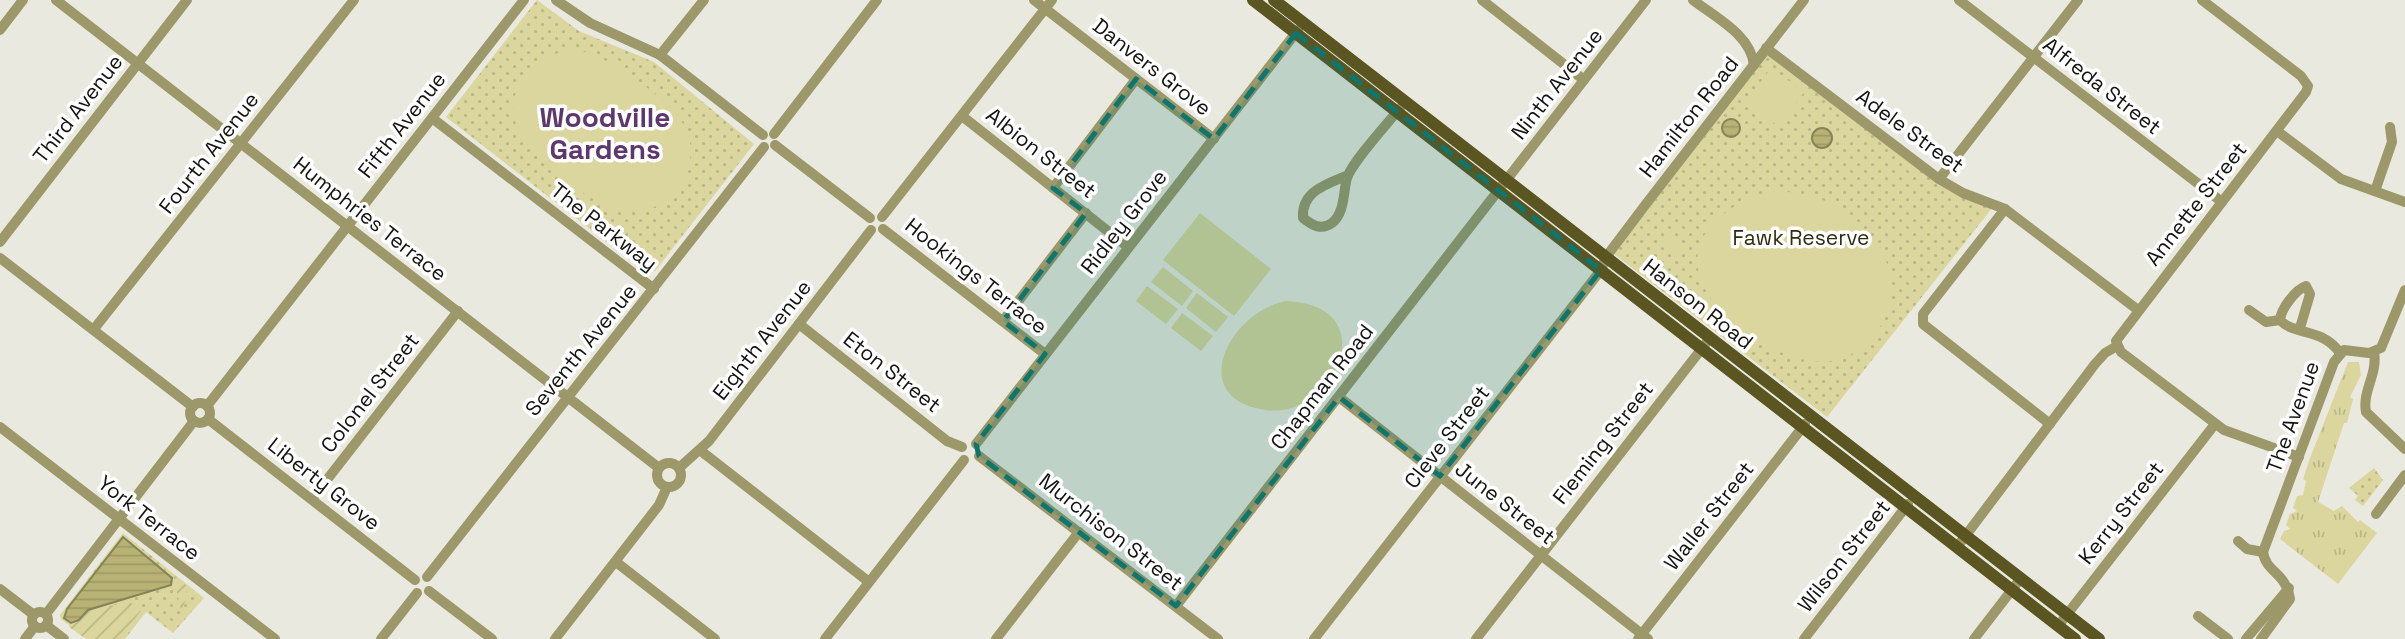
<svg xmlns="http://www.w3.org/2000/svg" width="2405" height="639" font-family="'Space Grotesk',sans-serif">
<defs>
<pattern id="grass-tufts" width="24" height="20" patternUnits="userSpaceOnUse" patternTransform="scale(1.75)"><rect width="24" height="20" fill="#dad69d"/><path d="M3 7l-1-3M5 7V3M7 7l1-3M15 17l-1-3M17 17v-4M19 17l1-3" fill="none" stroke="#bab786"/></pattern>
<pattern id="park-dots" width="8" height="8" patternUnits="userSpaceOnUse" patternTransform="scale(1.75)"><rect width="8" height="8" fill="#dad69d"/><path d="M2 2h.1M6 6h.1" fill="none" stroke="#bab786" stroke-width="1.8" stroke-linecap="round"/></pattern>
<pattern id="garden-furrows" width="10" height="10" patternUnits="userSpaceOnUse" patternTransform="scale(1.75)"><rect width="10" height="10" fill="#dad69d"/><path d="M-1 1l2-2M0 10L10 0M9 11l2-2" fill="none" stroke="#bab786"/></pattern>
<pattern id="water-rules" width="6" height="5" patternUnits="userSpaceOnUse" patternTransform="scale(1.75)"><rect width="6" height="5" fill="#b8b375"/><path d="M0 2.5h6" fill="none" stroke="#9d9964"/></pattern>
</defs>
<rect width="100%" height="100%" fill="#eae9df"/>
<!-- grass -->
<polygon fill="url(#grass-tufts)" points="2348,362 2359,362 2361,375 2350,397 2353,399 2347,423 2344,423 2318,502 2334,511 2342,506 2358,522 2360,520 2377,533 2338,584 2280,539 2284,531 2290,529 2286,525 2290,514 2297,511 2293,508 2297,496 2303,495 2306,481 2303,479 2310,458"/>
<!-- park -->
<g fill="url(#park-dots)">
<polygon points="537,0 579,31 654,62 754,144 655,271 645,272 446,117"/>
<polygon points="1768,53 1938,184 1993,207 1827,417 1614,254"/>
<polygon points="2374,468 2383,480 2363,506 2355,500 2358,496 2349,488"/>
<polygon points="123,533 204,598 173,633 146,612 125,639 87,639 61,619 60,615"/>
</g>
<!-- garden -->
<g fill="url(#garden-furrows)">
<polygon points="173,574 187,586 186,600 181,611"/>
<polygon points="130,602 141,611 118,639 86,639 69,627 76,618 70,614"/>
</g>
<!-- pitch -->
<g fill="#dad69d">
<path d="M 572,49 C 604,53 668,97 684,125 C 692,140 692,156 688,172 C 683,188 671,200 656,206 C 643,213 624,214 610,208 C 588,200 531,154 520,134 C 498,93 533,56 572,49 Z"/>
<polygon points="1771,68 1804,92 1779,127 1746,102"/>
<path d="M 1773,191 C 1791,192 1808,194 1825,201 C 1838,206 1848,217 1859,226 C 1903,266 1905,314 1856,351 C 1811,385 1725,330 1704,287 C 1679,236 1730,201 1773,191 Z"/>
<polygon points="1200,213 1271,269 1234,316 1163,260"/>
<polygon points="1668,235 1686,250 1678,259 1660,245"/>
<polygon points="1163,267 1193,291 1182,306 1151,282"/>
<polygon points="1147,286 1178,309 1166,324 1136,301"/>
<polygon points="1197,293 1228,317 1216,332 1186,308"/>
<path d="M 1286,301 C 1387,305 1334,420 1265,410 C 1185,398 1229,312 1286,301 Z"/>
<polygon points="1182,313 1213,336 1201,351 1171,328"/>
</g>
<!-- water -->
<g fill="url(#water-rules)" stroke="#868357" stroke-width="2">
<circle cx="1731" cy="128" r="9"/>
<circle cx="1822" cy="138" r="10"/>
<polygon points="123,537 172,578 171,585 88,610 79,620 71,623 64,618 67,609"/>
</g>
<g fill="none" stroke-linecap="round" stroke-linejoin="round">
<!-- minor -->
<g stroke="#9c986a" stroke-width="10">
<polyline points="56,0 659,468"/>
<polyline points="556,0 590,23 660,55 763,135"/>
<polyline points="1034,0 1214,139"/>
<polyline points="1482,0 1584,80"/>
<path d="M 1693,0 C 1715,17 1751,35 1754,65"/>
<polyline points="1959,0 2222,202"/>
<polyline points="2202,0 2301,76 2308,86 2306,92 2116,341 2121,352 2224,430 2299,457"/>
<polyline points="0,30 23,0"/>
<polyline points="1766,48 1939,179 1963,193 2005,209 2138,310"/>
<polyline points="660,55 704,0"/>
<polyline points="962,116 1128,247"/>
<polyline points="432,118 654,289"/>
<polyline points="2277,131 2341,179 2405,202"/>
<polyline points="774,134 877,0"/>
<polyline points="775,145 870,218"/>
<path d="M 1348,175 C 1327,184 1301,191 1303,218 C 1312,225 1321,231 1332,223 C 1345,213 1343,192 1347,178 C 1352,162 1388,123 1400,108"/>
<polyline points="1939,179 2078,0"/>
<polyline points="1053,188 1136,79"/>
<polyline points="2375,191 2392,142 2390,127"/>
<polyline points="2005,209 1923,314 1923,324 2050,424"/>
<polyline points="882,217 1052,0"/>
<polyline points="883,229 1045,354"/>
<polyline points="0,242 187,0"/>
<polyline points="0,258 193,407"/>
<polyline points="2249,310 2266,322 2280,320"/>
<polyline points="1003,321 1086,213"/>
<polyline points="799,324 947,441 962,447"/>
<path d="M 2300,328 L 2310,294 L 2306,286 C 2295,290 2281,309 2280,320 C 2294,336 2322,327 2340,353"/>
<polyline points="94,329 354,0"/>
<path d="M 2374,352 C 2378,374 2362,391 2366,412 L 2405,449"/>
<polyline points="1339,397 1648,639"/>
<circle cx="200" cy="413" r="10"/>
<polyline points="207,406 524,0"/>
<polyline points="208,419 415,580"/>
<polyline points="0,427 275,639"/>
<polyline points="976,444 1298,30"/>
<polyline points="701,451 869,582"/>
<polyline points="979,456 1218,639"/>
<circle cx="669" cy="475" r="12"/>
<polyline points="679,468 709,441 871,230"/>
<polyline points="312,499 458,311"/>
<polyline points="2376,514 2405,475"/>
<polyline points="2238,541 2247,549 2263,552"/>
<polyline points="1957,547 2095,364 2105,353 2117,346"/>
<polyline points="616,562 715,639"/>
<polyline points="427,577 764,147"/>
<polyline points="0,589 34,615"/>
<polyline points="429,591 492,639"/>
<polyline points="1176,606 1646,0"/>
<circle cx="40" cy="620" r="8"/>
<polyline points="46,614 194,421"/>
<polyline points="2198,616 2228,639"/>
<polyline points="46,625 64,639"/>
<polyline points="2058,626 2215,424"/>
<polyline points="25,639 35,626"/>
<polyline points="381,639 417,593"/>
<polyline points="555,639 659,505 667,487"/>
<polyline points="825,639 964,460"/>
<polyline points="996,639 1079,532"/>
<polyline points="1314,639 1601,270 1606,257 1646,204 1804,0"/>
<polyline points="1476,639 1710,338"/>
<polyline points="1638,639 1805,424"/>
<polyline points="1804,639 1908,504"/>
<polyline points="1974,639 2021,578"/>
<polyline points="2246,639 2289,588"/>
<path d="M 2261,639 L 2290,599 C 2286,572 2266,573 2263,552 L 2334,362 L 2344,350 L 2369,353 L 2381,348 L 2405,290"/>
</g>
<!-- major -->
<g stroke="#5a5521" stroke-width="12">
<polyline points="1253,0 2075,639"/>
<polyline points="1274,0 2099,639"/>
</g>
</g>
<!-- marked area -->
<path fill="#0f766e" fill-opacity="0.2" stroke="#0f766e" stroke-width="5" stroke-dasharray="14 9" stroke-linejoin="round" d="M 1296,33 L 1601,270 L 1440,476 L 1339,397 L 1176,606 L 979,456 L 976,444 L 1045,354 L 1003,321 L 1086,213 L 1053,188 L 1136,79 L 1214,139 Z"/>
<g text-anchor="middle" stroke-width="7" stroke-linejoin="round" paint-order="stroke">
<!-- street labels -->
<g font-size="21" fill="#131310" stroke="#fff">
<text transform="translate(1152 67) rotate(38)" y="7">Danvers Grove</text>
<text transform="translate(1557 84) rotate(-52)" y="7">Ninth Avenue</text>
<text transform="translate(2102 86) rotate(38)" y="7">Alfreda Street</text>
<text transform="translate(78 109) rotate(-52)" y="7">Third Avenue</text>
<text transform="translate(1689 117) rotate(-52)" y="7">Hamilton Road</text>
<text transform="translate(402 125) rotate(-52)" y="7">Fifth Avenue</text>
<text transform="translate(1910 131) rotate(36)" y="7">Adele Street</text>
<text transform="translate(209 153) rotate(-52)" y="7">Fourth Avenue</text>
<text transform="translate(1041 153) rotate(38)" y="7">Albion Street</text>
<text transform="translate(2196 204) rotate(-52)" y="7">Annette Street</text>
<text transform="translate(370 219) rotate(38)" y="7">Humphries Terrace</text>
<text transform="translate(1124 222) rotate(-52)" y="7">Ridley Grove</text>
<text transform="translate(604 227) rotate(38)" y="7">The Parkway</text>
<text transform="translate(976 276) rotate(38)" y="7">Hookings Terrace</text>
<text transform="translate(1698 304) rotate(38)" y="7">Hanson Road</text>
<text transform="translate(762 340) rotate(-52)" y="7">Eighth Avenue</text>
<text transform="translate(581 350) rotate(-51)" y="7">Seventh Avenue</text>
<text transform="translate(892 372) rotate(38)" y="7">Eton Street</text>
<text transform="translate(1322 387) rotate(-52)" y="7">Chapman Road</text>
<text transform="translate(370 393) rotate(-52)" y="7">Colonel Street</text>
<text transform="translate(2293 417) rotate(-70)" y="7">The Avenue</text>
<text transform="translate(1447 437) rotate(-52)" y="7">Cleve Street</text>
<text transform="translate(1603 443) rotate(-52)" y="7">Fleming Street</text>
<text transform="translate(324 484) rotate(38)" y="7">Liberty Grove</text>
<text transform="translate(1505 503) rotate(38)" y="7">June Street</text>
<text transform="translate(2121 513) rotate(-52)" y="7">Kerry Street</text>
<text transform="translate(1709 516) rotate(-52)" y="7">Waller Street</text>
<text transform="translate(149 518) rotate(38)" y="7">York Terrace</text>
<text transform="translate(1111 532) rotate(38)" y="7">Murchison Street</text>
<text transform="translate(1844 556) rotate(-52)" y="7">Wilson Street</text>
</g>
<!-- park labels -->
<g font-size="21" fill="#2f2c10" stroke="#fff">
<text x="1801" y="245">Fawk Reserve</text>
</g>
<!-- district labels -->
<g font-size="28" font-weight="bold" fill="#5e376f" stroke="#fff">
<text x="605" y="127">Woodville<tspan x="605" dy="32">Gardens</tspan></text>
</g>
</g>
</svg>
